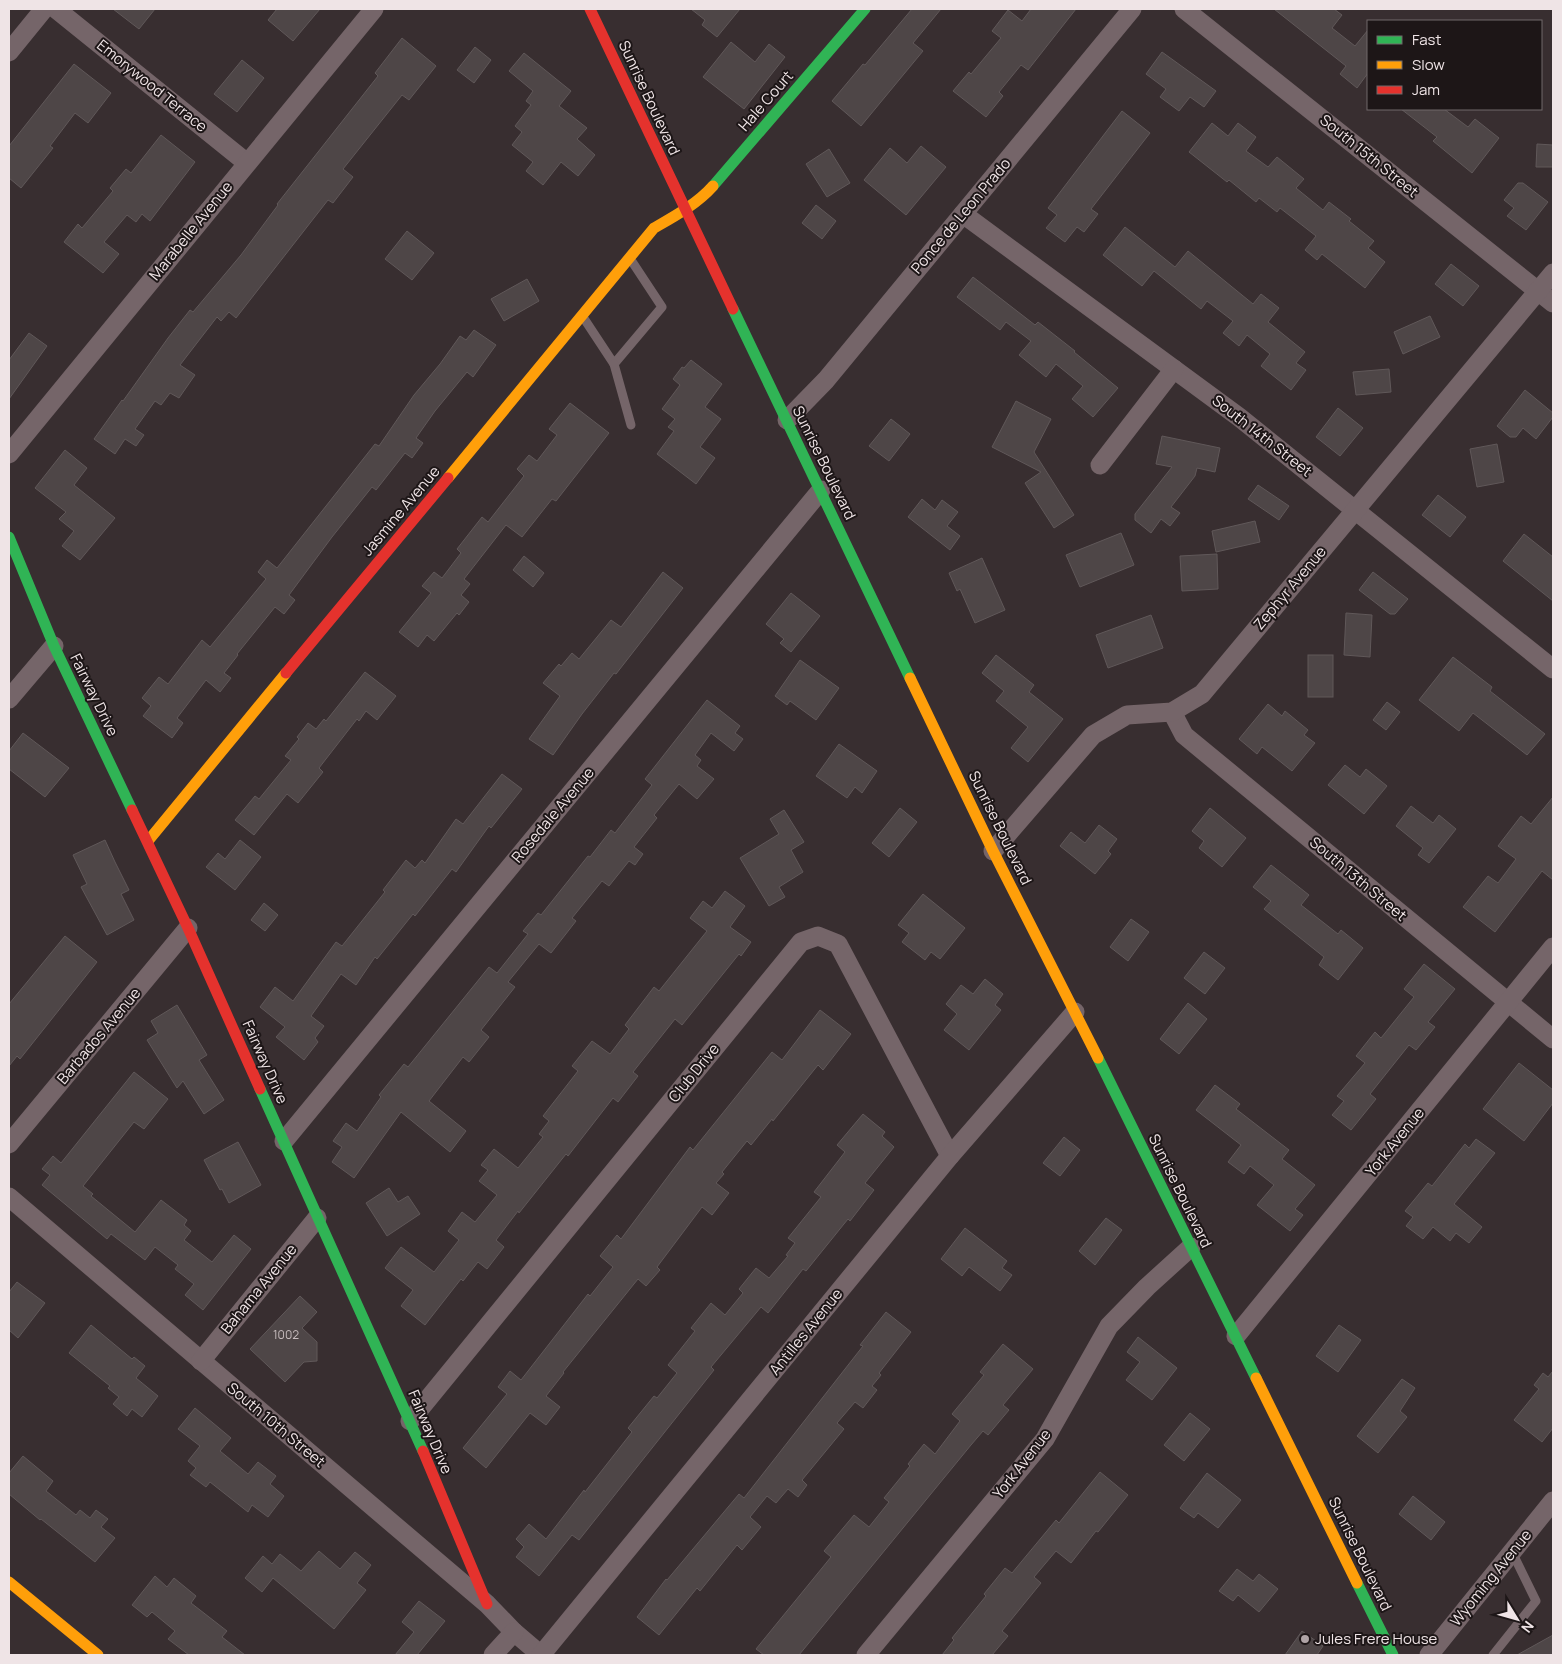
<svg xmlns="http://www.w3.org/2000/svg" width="1562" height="1664" font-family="Manrope,sans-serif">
<rect width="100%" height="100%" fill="#382e30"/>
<!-- building -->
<g fill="#4e4647" stroke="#605859">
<polygon points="113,9 155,9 139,29"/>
<polygon points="277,9 320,9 293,41 268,20"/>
<polygon points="691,9 740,9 717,37 702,25 705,20"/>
<polygon points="912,9 941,9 913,43 923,51 861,126 832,101 863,64 865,65"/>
<polygon points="1031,9 1076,9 1028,70 1021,65 999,92 1003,96 986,117 953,91 969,72 971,74 1001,38 992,31 1008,10 1022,21"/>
<polygon points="1274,9 1334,9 1342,15 1332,28 1355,46 1368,30 1368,73 1357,88 1340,74 1346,66"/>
<polygon points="402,38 436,66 409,100 402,95 343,169 353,177 333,203 328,200 236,318 229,312 221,321 217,317 180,365 195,375 179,398 170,393 161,405 155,401 135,429 144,435 136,446 125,439 115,454 94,439 122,400 123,401 168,338 190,310 193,312 241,255 278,205 277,204 378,76 375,73"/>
<polygon points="731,42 755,62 769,44 785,57 744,109 703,77"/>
<polygon points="475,47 491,60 474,83 457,70"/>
<polygon points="1162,52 1216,91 1204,107 1190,97 1179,111 1160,97 1166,89 1146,74"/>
<polygon points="524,53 571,91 559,106 587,128 577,139 595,155 578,176 561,162 543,185 526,171 533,162 512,145 522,132 515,126 531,105 526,101 533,91 509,71"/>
<polygon points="242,60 264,78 237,112 214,94"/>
<polygon points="74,64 111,93 88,123 75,113 50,146 53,148 21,188 9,178 9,146"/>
<polygon points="1401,109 1444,109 1468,127 1475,119 1499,138 1472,173 1433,141 1437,137"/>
<polygon points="1122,111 1150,133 1091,209 1098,214 1084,232 1077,227 1065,242 1046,228 1057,215 1048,208"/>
<polygon points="1212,123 1228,136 1238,123 1256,137 1246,151 1268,167 1277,157 1304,179 1296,188 1323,210 1329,202 1351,219 1349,221 1374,241 1368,248 1385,262 1365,288 1322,254 1317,260 1305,250 1316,236 1280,208 1277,212 1259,198 1256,202 1229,180 1227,182 1189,152"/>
<polygon points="161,135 195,162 150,221 142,214 136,222 127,215 104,242 119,254 103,273 64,242 78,224 82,228 113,191 110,188 126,169 131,173"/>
<polygon points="1537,144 1553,145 1553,167 1536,167"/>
<polygon points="921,146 946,167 906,215 864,180 890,148 907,163"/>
<polygon points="829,149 850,183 827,197 806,164"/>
<polygon points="1518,183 1523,183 1548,202 1526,230 1507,216 1514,208 1504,200"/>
<polygon points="816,205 836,221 822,239 802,223"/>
<polygon points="1125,227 1175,267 1188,251 1253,304 1261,294 1279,308 1268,322 1305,352 1296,363 1306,370 1291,390 1261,366 1270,354 1247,335 1239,346 1223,333 1233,321 1207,301 1201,309 1154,271 1142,286 1103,255"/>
<polygon points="407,231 434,253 412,280 385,259"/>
<polygon points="1451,264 1479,286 1463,306 1435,284"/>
<polygon points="973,277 1035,325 1038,322 1075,351 1074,352 1118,388 1093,417 1072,399 1083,386 1056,364 1046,377 1019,355 1031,341 1006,322 1000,330 957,297"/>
<polygon points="527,279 539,301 504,321 491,299"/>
<polygon points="1430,316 1440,337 1403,354 1394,332"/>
<polygon points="474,330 496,345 473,377 467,372 435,411 416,438 423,443 412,458 405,453 376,490 372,487 332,537 289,595 295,600 284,614 275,607 237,654 238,655 224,673 231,678 220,692 206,680 177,718 183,723 172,738 143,716 151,706 142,698 159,677 168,684 202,640 210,647 266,579 258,572 267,560 277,568 375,444 379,446 414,395 440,364 460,336 466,340"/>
<polygon points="29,333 47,346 9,399 9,360"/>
<polygon points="691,360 722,384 705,407 721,419 700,447 715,458 696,484 657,454 674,431 668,427 675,419 662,409 680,385 673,379 682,367 684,368"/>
<polygon points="1389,369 1391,392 1356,395 1353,372"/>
<polygon points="1525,390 1553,413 1553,417 1536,439 1523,428 1516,437 1510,437 1497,426"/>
<polygon points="1016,401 1051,419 1034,452 1074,515 1054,528 1025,483 1041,472 992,447"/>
<polygon points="570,403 609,433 556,501 552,499 522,537 506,525 464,579 470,584 461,595 469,602 459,615 457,613 434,641 427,635 418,647 399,632 431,593 422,586 434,572 442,578 461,553 457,549 482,517 488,522 524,476 517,469 529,455 537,461 557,435 549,429"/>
<polygon points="1338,408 1363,428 1340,456 1316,437"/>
<polygon points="891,419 910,434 889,461 869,446"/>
<polygon points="1162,436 1220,448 1215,472 1197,468 1195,476 1171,507 1180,513 1170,526 1161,519 1151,533 1135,520 1135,514 1172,467 1156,464"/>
<polygon points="1497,444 1504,482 1477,487 1470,449"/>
<polygon points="65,450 87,468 74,485 115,518 80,560 62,546 74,531 59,519 66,512 35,488"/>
<polygon points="1258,485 1289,506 1279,520 1248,499"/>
<polygon points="1438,495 1466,517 1450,537 1422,515"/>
<polygon points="922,499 935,510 942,500 958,512 947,526 960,536 950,550 908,517"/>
<polygon points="1255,521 1260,542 1216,552 1212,531"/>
<polygon points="1121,533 1134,565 1080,587 1066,555"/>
<polygon points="1524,534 1553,557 1553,601 1503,561"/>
<polygon points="1217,554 1218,589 1182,591 1180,556"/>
<polygon points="524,556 544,573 533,587 513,570"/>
<polygon points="982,558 1005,610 975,623 960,589 957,591 949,573"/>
<polygon points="663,572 683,588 616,674 614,673 582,714 553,755 529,739 560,696 543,683 559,664 561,666 572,653 579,659 611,620 621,627"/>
<polygon points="1373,572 1408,599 1395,614 1390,614 1359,590"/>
<polygon points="791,593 820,616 791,652 780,643 784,639 766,624"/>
<polygon points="1346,613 1372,615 1370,657 1344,655"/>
<polygon points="1151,615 1163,648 1108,668 1096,635"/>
<polygon points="996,655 1034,685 1029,692 1063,719 1028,762 1011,748 1028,727 996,701 1004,691 982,673"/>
<rect x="1308" y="655" width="25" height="42"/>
<polygon points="1453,657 1492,687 1490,691 1545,734 1527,755 1473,713 1459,731 1419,700"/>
<polygon points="800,660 839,688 816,720 790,701 787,705 775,696"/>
<polygon points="365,672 396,696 377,720 366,711 359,721 357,719 319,768 323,772 298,803 287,794 254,835 235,820 255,796 259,799 291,760 285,756 299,739 297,737 308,723 316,729 324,719 326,721"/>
<polygon points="707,700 740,726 735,733 743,739 734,751 711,733 695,755 701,760 697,766 714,779 697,799 679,784 654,815 657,818 634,847 643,854 635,865 629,861 609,886 602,881 572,918 576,921 551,953 539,944 508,982 515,987 481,1030 489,1037 469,1062 463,1057 429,1101 466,1131 450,1152 401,1112 354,1178 332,1162 342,1147 333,1141 346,1123 357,1131 381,1097 379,1095 404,1064 408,1067 489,967 497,973 528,934 523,931 538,913 541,915 588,856 590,857 611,830 615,833 652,785 645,779"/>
<polygon points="1387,702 1400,712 1386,730 1373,720"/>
<polygon points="1268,704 1282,716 1285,711 1308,730 1304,735 1315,743 1292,771 1262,747 1257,754 1239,739"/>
<polygon points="23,733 69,768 45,797 9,769 9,751"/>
<polygon points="839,744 877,771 862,793 855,787 847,798 816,776"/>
<polygon points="1345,765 1360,777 1366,769 1387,786 1364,814 1328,785"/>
<polygon points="502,774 522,789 491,828 489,826 456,872 452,869 415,916 413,914 377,959 375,957 356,985 341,974 311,1016 324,1026 315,1038 318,1042 304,1060 276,1037 285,1027 260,1007 275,987 293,1001 336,942 342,946 385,892 383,890 406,860 415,868 422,860 425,863 456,819 463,824"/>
<polygon points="1553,797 1553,880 1542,871 1495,932 1463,907 1488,876 1498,883 1516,859 1498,846 1521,816 1531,824"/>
<polygon points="1411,806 1433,823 1439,815 1456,829 1429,863 1418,855 1423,848 1396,826"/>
<polygon points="900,808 917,822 889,857 872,843"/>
<polygon points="1210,808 1246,838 1222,867 1199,848 1204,841 1192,831"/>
<polygon points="784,810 804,842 791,850 803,872 779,887 785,897 769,906 740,858 779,834 770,819"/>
<polygon points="1099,825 1117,839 1108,851 1111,854 1095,874 1060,846 1071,832 1085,843"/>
<polygon points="105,840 115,862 129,890 121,894 134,920 107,935 81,887 87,884 73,855"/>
<polygon points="240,840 261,857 235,890 206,867 218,853 225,859"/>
<polygon points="1271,865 1309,895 1301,905 1338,934 1341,930 1363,948 1338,980 1319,965 1324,957 1264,909 1271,901 1253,887"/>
<polygon points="725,891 745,906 730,927 751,942 741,956 739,954 682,1025 675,1019 633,1072 638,1076 618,1102 613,1098 568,1156 566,1154 519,1213 518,1211 496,1240 504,1247 487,1269 478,1262 463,1281 461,1279 425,1325 401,1306 413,1290 385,1268 401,1247 434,1272 459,1240 448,1231 462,1212 475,1222 497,1195 479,1181 488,1170 481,1165 494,1149 518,1168 543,1137 539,1134 549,1121 543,1116 578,1071 572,1066 592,1041 610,1054 629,1029 625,1025 654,987 659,991 707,931 690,918 703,901 712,908"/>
<polygon points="923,894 965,928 940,959 931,952 925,960 902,942 909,933 898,925"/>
<polygon points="264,903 278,915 265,931 251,920"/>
<polygon points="1131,919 1149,932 1128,961 1110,947"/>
<polygon points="65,936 97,962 20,1059 17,1056 9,1066 9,1004"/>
<polygon points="1204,952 1225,968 1205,994 1184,978"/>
<polygon points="1424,964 1455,989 1428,1022 1435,1027 1416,1050 1409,1045 1370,1094 1376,1099 1351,1130 1332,1115 1344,1101 1337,1096 1365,1063 1356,1056 1375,1032 1381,1038 1414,997 1404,989"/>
<polygon points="985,979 1003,994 995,1005 1001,1010 969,1050 944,1030 957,1014 946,1004 961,985 973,994"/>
<polygon points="1188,1003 1207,1019 1179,1054 1160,1039"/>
<polygon points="177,1005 207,1055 199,1060 224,1100 204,1114 183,1081 177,1088 147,1040 158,1033 151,1021"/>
<polygon points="820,1010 851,1034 823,1070 818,1065 773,1121 772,1119 751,1145 747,1141 722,1172 724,1174 716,1183 729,1193 712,1215 702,1207 657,1267 660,1270 646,1286 638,1279 563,1372 564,1373 546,1396 560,1407 546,1425 530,1413 486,1468 463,1448 507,1394 498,1387 510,1371 521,1380 588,1294 590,1296 613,1267 600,1256 617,1235 621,1239 690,1147 693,1150 772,1052 782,1060"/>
<polygon points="1519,1063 1553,1090 1553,1103 1524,1141 1483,1109"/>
<polygon points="134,1072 168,1099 144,1129 134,1122 83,1186 93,1194 91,1196 135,1232 161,1200 187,1220 184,1225 191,1231 184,1240 212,1262 234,1235 251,1249 203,1310 185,1295 194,1284 175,1269 178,1265 155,1247 145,1260 111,1234 107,1239 42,1185 50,1175 42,1169 53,1156 61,1163"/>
<polygon points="1215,1085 1240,1104 1236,1109 1289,1150 1282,1159 1315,1185 1295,1209 1303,1215 1290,1231 1257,1205 1274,1185 1250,1166 1244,1174 1228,1162 1241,1145 1196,1110"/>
<polygon points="863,1114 885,1132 882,1136 894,1147 865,1183 874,1190 850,1221 848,1219 806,1271 803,1269 768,1313 761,1307 711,1367 714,1370 579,1540 572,1535 539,1576 516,1557 524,1547 516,1539 529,1524 546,1539 584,1490 585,1492 632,1432 628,1428 654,1396 657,1398 677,1373 668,1365 695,1331 691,1328 711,1303 725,1315 743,1293 739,1289 756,1268 769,1278 788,1256 786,1255 795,1243 788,1238 821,1197 814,1192 845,1152 837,1145"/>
<polygon points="1064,1137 1080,1150 1060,1176 1043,1163"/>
<polygon points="1476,1139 1495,1153 1454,1204 1482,1227 1469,1243 1456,1233 1450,1241 1433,1227 1423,1239 1406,1226 1413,1217 1405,1211 1428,1183 1432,1186 1465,1144 1469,1148"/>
<polygon points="238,1142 261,1185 229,1203 222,1189 220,1190 204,1160"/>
<polygon points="389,1188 398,1202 408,1196 420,1214 387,1236 366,1203"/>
<polygon points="1106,1218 1122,1230 1095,1265 1079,1251"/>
<polygon points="965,1228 1007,1261 1002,1268 1012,1275 1000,1291 969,1267 962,1276 941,1259"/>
<polygon points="17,1282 45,1303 18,1338 9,1330 9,1292"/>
<polygon points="300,1296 317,1312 302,1328 317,1342 317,1361 304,1362 285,1382 250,1349"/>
<polygon points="886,1312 911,1332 879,1373 881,1375 872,1386 877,1390 863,1408 855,1402 837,1423 844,1429 802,1480 807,1485 798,1497 788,1489 776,1503 767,1496 750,1517 761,1527 742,1550 737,1545 700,1591 697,1588 659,1635 637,1617 666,1579 667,1580 739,1494 744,1498 863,1346 860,1345"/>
<polygon points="91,1325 132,1359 134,1357 145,1366 136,1378 158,1396 142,1417 132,1409 127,1416 113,1404 119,1397 108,1388 110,1386 69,1353"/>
<polygon points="1339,1325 1361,1340 1338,1372 1316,1356"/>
<polygon points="1138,1337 1177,1368 1152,1400 1126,1380 1140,1362 1127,1352"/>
<polygon points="1003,1344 1033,1369 1003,1405 1009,1410 988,1435 983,1431 971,1445 799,1655 764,1655 756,1649 831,1557 824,1551 854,1515 869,1527 889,1502 884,1498 910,1466 908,1464 924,1444 935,1454 960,1421 952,1414 984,1375 980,1372"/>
<polygon points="1553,1371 1553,1428 1542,1442 1514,1420 1539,1389 1534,1385 1543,1373 1548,1377"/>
<polygon points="1402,1379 1415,1388 1400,1411 1407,1417 1378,1453 1357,1436"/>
<polygon points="195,1408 231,1438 220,1451 248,1474 258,1462 276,1476 270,1484 284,1496 268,1517 252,1505 248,1512 210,1482 206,1487 190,1475 196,1468 188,1461 200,1446 178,1429"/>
<polygon points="1190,1413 1210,1429 1184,1461 1164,1445"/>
<polygon points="23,1456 53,1481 46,1491 76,1515 80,1510 90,1518 96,1510 108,1519 101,1527 115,1538 95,1562 41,1519 40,1520 9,1494 9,1473"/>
<polygon points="1100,1472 1128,1495 1098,1532 1096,1531 1071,1563 1056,1551 1034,1577 1041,1583 1002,1631 1008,1636 992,1655 942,1655 954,1640 952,1638 986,1596 984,1594 1005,1568 1012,1573 1056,1520 1059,1523"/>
<polygon points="1207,1473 1241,1500 1218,1528 1198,1513 1194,1518 1180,1508"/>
<polygon points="1413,1496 1445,1522 1431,1540 1399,1514"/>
<polygon points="319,1551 340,1569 355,1552 371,1565 357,1583 366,1590 334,1629 273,1578 262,1592 245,1578 263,1556 272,1564 280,1554 301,1571"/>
<polygon points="1237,1569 1253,1581 1259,1574 1278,1589 1259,1612 1238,1595 1233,1601 1219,1591"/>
<polygon points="155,1576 167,1587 174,1578 196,1596 191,1603 227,1631 222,1637 245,1655 189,1655 168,1639 175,1631 152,1612 147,1617 132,1605"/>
<polygon points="419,1601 445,1621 417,1655 395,1655 414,1632 402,1622"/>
<polygon points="1302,1631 1323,1646 1317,1655 1285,1655"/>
<polygon points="1553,1635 1553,1655 1517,1655"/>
</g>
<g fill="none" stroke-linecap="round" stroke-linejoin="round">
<!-- lane -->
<g stroke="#756569" stroke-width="9">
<polyline points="583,317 614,364 662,307 631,260"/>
<polyline points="614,364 631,425"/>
<polyline points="1493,1655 1536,1601 1512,1552"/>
</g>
<!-- street -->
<g stroke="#756569" stroke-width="19">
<polyline points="56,9 247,163"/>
<polyline points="1184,9 1553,303"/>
<polyline points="9,52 44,9"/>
<polyline points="963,214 1239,417 1553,669"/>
<polyline points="787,420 826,380 1132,9"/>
<polyline points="9,454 374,9"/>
<polyline points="1100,465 1174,369"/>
<polyline points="9,699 54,646"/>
<polyline points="1172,712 1184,735 1553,1039"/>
<polyline points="993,851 1093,735 1127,715 1172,712 1202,694 1553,273"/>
<polyline points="284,1141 821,490"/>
<polyline points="9,1144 188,928"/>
<polyline points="9,1197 487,1604 514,1632 541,1655"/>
<polyline points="1236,1336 1553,947"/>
<polyline points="201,1361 317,1218"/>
<polyline points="410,1421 801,942 818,936 838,944 950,1156"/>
<polyline points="493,1655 514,1632"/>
<polyline points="541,1655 950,1156 1075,1012"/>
<polyline points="866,1655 1045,1439 1109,1326 1147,1287 1191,1247"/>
<polyline points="1429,1655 1553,1501"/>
</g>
<!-- fast -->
<g stroke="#30b455" stroke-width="11">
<polyline points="713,186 865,9"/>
<polyline points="733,309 910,678"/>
<polyline points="9,537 54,646 132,810"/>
<polyline points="1098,1058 1256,1378"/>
<polyline points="260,1089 423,1451"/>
<polyline points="1357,1583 1393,1655"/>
</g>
<!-- slow -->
<g stroke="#ff9f0a" stroke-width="11">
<path d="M 448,478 L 654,228 C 675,216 697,204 713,186"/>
<polyline points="910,678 993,851 1098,1058"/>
<polyline points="148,841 286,673"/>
<polyline points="1256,1378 1357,1583"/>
<polyline points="9,1582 98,1655"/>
</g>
<!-- jam -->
<g stroke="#e5322d" stroke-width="11">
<polyline points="590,9 733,309"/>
<polyline points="286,673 448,478"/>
<polyline points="132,810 188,928 260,1089"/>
<polyline points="423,1451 487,1604"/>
</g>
</g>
<!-- markers -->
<circle fill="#afa4a6" stroke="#1d1617" stroke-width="2" cx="1305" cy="1639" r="5"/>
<g text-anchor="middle" stroke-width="4" stroke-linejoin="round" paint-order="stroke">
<!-- number labels -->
<g font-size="12" fill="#c7bcbe">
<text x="286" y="1339">1002</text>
</g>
<!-- street labels -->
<g font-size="15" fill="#efe4e6" stroke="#1d1617">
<text transform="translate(152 86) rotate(39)" y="5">Emorywood Terrace</text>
<text transform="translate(649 98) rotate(65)" y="5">Sunrise Boulevard</text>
<text transform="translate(766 101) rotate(-49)" y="5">Hale Court</text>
<text transform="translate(1369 156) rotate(39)" y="5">South 15th Street</text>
<text transform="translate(961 216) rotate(-50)" y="5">Ponce de Leon Prado</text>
<text transform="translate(191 231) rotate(-51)" y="5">Marabelle Avenue</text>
<text transform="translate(1262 436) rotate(38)" y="5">South 14th Street</text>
<text transform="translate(824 463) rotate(64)" y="5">Sunrise Boulevard</text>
<text transform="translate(401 511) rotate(-50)" y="5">Jasmine Avenue</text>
<text transform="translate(1290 588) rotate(-50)" y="5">Zephyr Avenue</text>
<text transform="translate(94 695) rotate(64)" y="5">Fairway Drive</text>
<text transform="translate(553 815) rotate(-50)" y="5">Rosedale Avenue</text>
<text transform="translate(1000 828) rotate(64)" y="5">Sunrise Boulevard</text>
<text transform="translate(1358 879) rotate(40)" y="5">South 13th Street</text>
<text transform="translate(99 1036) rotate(-50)" y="5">Barbados Avenue</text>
<text transform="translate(265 1062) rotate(66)" y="5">Fairway Drive</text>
<text transform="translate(694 1073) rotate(-51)" y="5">Club Drive</text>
<text transform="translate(1395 1142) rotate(-51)" y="5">York Avenue</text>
<text transform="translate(1180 1191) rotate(64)" y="5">Sunrise Boulevard</text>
<text transform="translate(259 1289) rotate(-51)" y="5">Bahama Avenue</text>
<text transform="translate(806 1332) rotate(-51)" y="5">Antilles Avenue</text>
<text transform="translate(276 1425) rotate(40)" y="5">South 10th Street</text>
<text transform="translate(430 1432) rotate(67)" y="5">Fairway Drive</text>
<text transform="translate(1022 1464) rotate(-52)" y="5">York Avenue</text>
<text transform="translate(1360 1554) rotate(64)" y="5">Sunrise Boulevard</text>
<text transform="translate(1491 1578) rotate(-51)" y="5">Wyoming Avenue</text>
</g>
<!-- poi labels -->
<g font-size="15" fill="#efe4e6" stroke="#1d1617" text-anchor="start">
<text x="1315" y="1644">Jules Frere House</text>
</g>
</g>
<!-- border -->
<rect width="1562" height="1664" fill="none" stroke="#efe4e6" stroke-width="20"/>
<!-- legend -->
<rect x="1367" y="20" width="175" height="90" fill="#1d1617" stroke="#71686a"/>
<rect x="1377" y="36" width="25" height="8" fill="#30b455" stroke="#71686a"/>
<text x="1412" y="45" font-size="15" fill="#efe4e6">Fast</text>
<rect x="1377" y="61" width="25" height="8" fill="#ff9f0a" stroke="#71686a"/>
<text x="1412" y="70" font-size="15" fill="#efe4e6">Slow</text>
<rect x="1377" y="86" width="25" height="8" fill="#e5322d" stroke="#71686a"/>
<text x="1412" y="95" font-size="15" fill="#efe4e6">Jam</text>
<!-- north arrow -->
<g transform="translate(1517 1619) rotate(127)" stroke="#1d1617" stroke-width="4" paint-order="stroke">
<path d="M0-4L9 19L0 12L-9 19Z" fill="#efe4e6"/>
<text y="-8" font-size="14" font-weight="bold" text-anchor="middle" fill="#efe4e6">N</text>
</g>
</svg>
